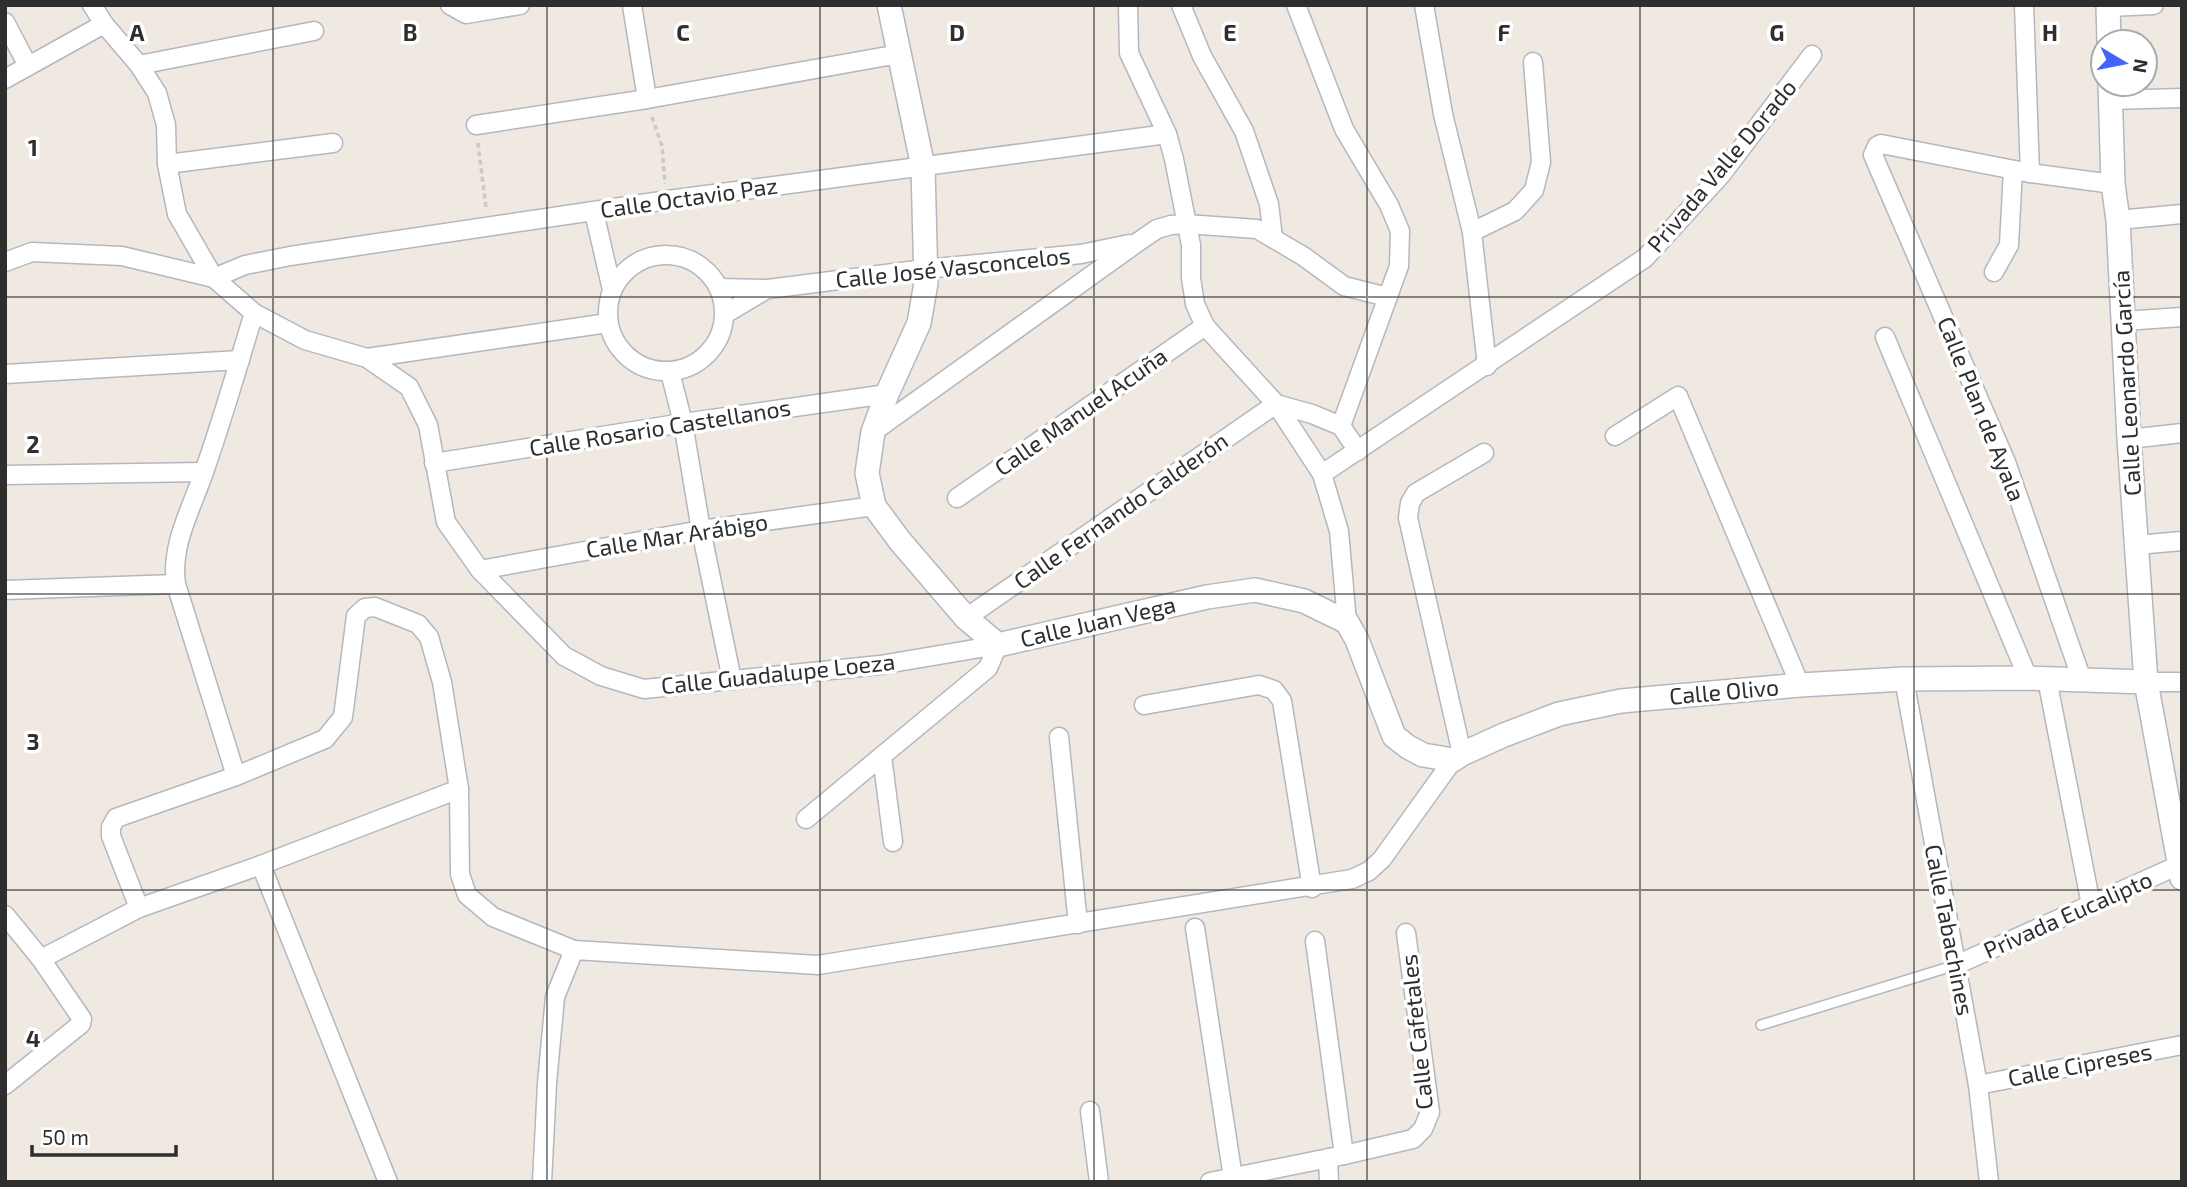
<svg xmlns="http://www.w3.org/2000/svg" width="2187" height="1187" font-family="'Exo 2',sans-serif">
<rect width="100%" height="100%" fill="#efe9e1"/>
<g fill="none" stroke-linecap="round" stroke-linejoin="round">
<defs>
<polyline id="service" points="1761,1025 1956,965"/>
<g id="minor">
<polyline points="92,5 104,24 139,65 157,93 166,125 167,164 177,214 214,278 254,313 305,340 367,358 409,387 428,425 446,522 480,570 564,656 601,676 644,689 880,665 998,645 988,668 806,819"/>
<polyline points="450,5 466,14 520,5"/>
<polyline points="632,5 647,99"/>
<polyline points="1128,5 1129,53 1167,134 1174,159 1191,245 1191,278 1195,304 1205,326 1276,404 1322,474 1339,531 1347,622"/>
<polyline points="1181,5 1202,56 1244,131 1269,204 1273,238"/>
<polyline points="1296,5 1344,129 1389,205 1400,231 1399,266 1341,426"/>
<polyline points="1424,5 1443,114 1472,232 1487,366"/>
<polyline points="2024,5 2030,173"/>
<polyline points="2108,7 2154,5"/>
<polyline points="5,22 28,66"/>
<polyline points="139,65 314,31"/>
<polyline points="5,79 104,24"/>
<polyline points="2110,100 2182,98"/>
<polyline points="476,125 647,99 899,54"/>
<polyline points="167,164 333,143"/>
<polyline points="594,212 612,290"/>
<polyline points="2118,220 2182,214"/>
<polyline points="1472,232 1515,211 1534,190 1541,162 1533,62"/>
<circle cx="666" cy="313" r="58"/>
<polyline points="5,262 32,252 122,256 214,278"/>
<polyline points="1994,272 2009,245 2013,170"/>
<polyline points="214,278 245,265 290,256 668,200 1167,134"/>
<polyline points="719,288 768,289 925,269 1081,254 1129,244"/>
<polyline points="725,314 767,289"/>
<polyline points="2124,321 2182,317"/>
<polyline points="1885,337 2028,678"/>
<polyline points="367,358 608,323"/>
<polyline points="670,372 683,423 701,530 732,680"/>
<polyline points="5,374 240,360"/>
<polyline points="873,432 1138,242 1157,229 1171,225 1186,224 1257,229 1303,256 1344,286 1387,297"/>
<polyline points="1615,436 1678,396 1800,685"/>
<polyline points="2129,439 2182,433"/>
<polyline points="434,463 683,423 887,394"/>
<polyline points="1322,474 1645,258 1721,175 1812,55"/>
<polyline points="5,475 204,472"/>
<polyline points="957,498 1205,326"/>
<polyline points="2137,545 2182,541"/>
<polyline points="480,570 701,530 874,506"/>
<polyline points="5,590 176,584"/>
<polyline points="966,618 1276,404 1312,414 1341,426 1358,451"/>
<polyline points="1904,679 1978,1085 1989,1182"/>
<polyline points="2047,679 2091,905"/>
<polyline points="2082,680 2006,462 1873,155 1877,146 1881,144 2030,173 2113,184"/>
<polyline points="2146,682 2182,682"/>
<polyline points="1144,705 1259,685 1274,690 1282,701 1312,888"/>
<polyline points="1059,737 1078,924"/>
<polyline points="1462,754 1408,518 1410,503 1416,493 1484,453"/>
<polyline points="882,756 893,842"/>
<path d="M 236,776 L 176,584 C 170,544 193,506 205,469 C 223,418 238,365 254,313"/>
<polyline points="261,865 388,1182"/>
<polyline points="139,908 111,836 111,827 116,818 236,776 325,739 343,717 356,616 365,608 375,607 418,624 429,637 442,682 459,789 460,874 467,895 493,917 574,950 818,965 1352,879 1369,871 1382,859 1453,760"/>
<polyline points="5,915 41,959 82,1019 81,1024 5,1085"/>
<polyline points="1195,928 1233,1178"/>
<polyline points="1315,941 1344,1155"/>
<polyline points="41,959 139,908 261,865 459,789"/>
<polyline points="1956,965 2179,865"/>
<polyline points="1978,1085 2182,1045"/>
<polyline points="1090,1111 1099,1182"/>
<polyline points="1328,1158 1329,1182"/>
<polyline points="542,1182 547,1083 555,997 574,950"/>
<polyline points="1210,1182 1344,1155 1413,1139 1423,1129 1430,1112 1406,933"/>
</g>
<g id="tertiary">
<polyline points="889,5 923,167 926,283 919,323 887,394 873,432 867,473 874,506 900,541 966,618 998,645 1207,597 1255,590 1304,601 1347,622 1357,640 1394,736 1408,747 1423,755 1453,760 1462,754 1504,735 1559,714 1621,701 1800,685 1904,679 2028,678 2146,682"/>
<polyline points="2108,5 2109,42"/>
<polyline points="2110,84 2113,184 2118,220 2129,439 2146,682 2182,878"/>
</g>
</defs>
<!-- service casing -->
<use href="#service" stroke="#b4b7c1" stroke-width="12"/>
<!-- minor casing -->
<use href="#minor" stroke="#b4b7c1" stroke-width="21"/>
<!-- tertiary casing -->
<use href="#tertiary" stroke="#b4b7c1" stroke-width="26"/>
<!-- path -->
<g stroke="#c9c9c9" stroke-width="3.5" stroke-dasharray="5 3.5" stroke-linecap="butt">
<polyline points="652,117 662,146 665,184"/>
<polyline points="478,143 486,208"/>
</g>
<!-- service -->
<use href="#service" stroke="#fff" stroke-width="9"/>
<!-- minor -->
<use href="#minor" stroke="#fff" stroke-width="18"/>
<!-- tertiary -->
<use href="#tertiary" stroke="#fff" stroke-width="23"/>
</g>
<!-- grid -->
<path fill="none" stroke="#2e2e2e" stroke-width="2" stroke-opacity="0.55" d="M 273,5 L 273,1182M 547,5 L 547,1182M 820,5 L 820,1182M 1094,5 L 1094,1182M 1367,5 L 1367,1182M 1640,5 L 1640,1182M 1914,5 L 1914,1182M 5,297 L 2182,297M 5,594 L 2182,594M 5,890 L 2182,890"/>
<g text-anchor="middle" stroke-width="7" stroke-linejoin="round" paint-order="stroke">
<!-- street labels -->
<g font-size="23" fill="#2e2e2e" stroke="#fff">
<text transform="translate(1722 166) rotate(-50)" y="8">Privada Valle Dorado</text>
<text transform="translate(689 198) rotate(-8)" y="8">Calle Octavio Paz</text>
<text transform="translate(953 268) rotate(-6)" y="8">Calle José Vasconcelos</text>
<text transform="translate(2127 383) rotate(-93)" y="8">Calle Leonardo García</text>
<text transform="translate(1981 409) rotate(68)" y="8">Calle Plan de Ayala</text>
<text transform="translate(1081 412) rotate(-35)" y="8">Calle Manuel Acuña</text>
<text transform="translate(660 428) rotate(-9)" y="8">Calle Rosario Castellanos</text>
<text transform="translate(1121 511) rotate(-35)" y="8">Calle Fernando Calderón</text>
<text transform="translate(677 536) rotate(-9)" y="8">Calle Mar Arábigo</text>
<text transform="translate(1098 622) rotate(-13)" y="8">Calle Juan Vega</text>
<text transform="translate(778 674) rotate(-6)" y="8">Calle Guadalupe Loeza</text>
<text transform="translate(1724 692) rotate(-5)" y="8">Calle Olivo</text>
<text transform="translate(2068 915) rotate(-24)" y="8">Privada Eucalipto</text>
<text transform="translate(1949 930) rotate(79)" y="8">Calle Tabachines</text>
<text transform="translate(1417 1032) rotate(-96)" y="8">Calle Cafetales</text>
<text transform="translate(2080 1065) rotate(-11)" y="8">Calle Cipreses</text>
</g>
</g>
<g font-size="23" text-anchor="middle" font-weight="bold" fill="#2e2e2e" stroke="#fff" stroke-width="7" stroke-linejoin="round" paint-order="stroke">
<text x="137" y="41">A</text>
<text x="410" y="41">B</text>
<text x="683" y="41">C</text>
<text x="957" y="41">D</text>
<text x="1230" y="41">E</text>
<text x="1504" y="41">F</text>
<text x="1777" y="41">G</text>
<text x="2050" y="41">H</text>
<text x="33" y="156">1</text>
<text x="33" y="453">2</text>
<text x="33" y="750">3</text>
<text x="33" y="1047">4</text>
</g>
<!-- border -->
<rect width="2187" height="1187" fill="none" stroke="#2e2e2e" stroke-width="14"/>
<!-- north arrow -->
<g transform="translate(2124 63) rotate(100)"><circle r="33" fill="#ffffff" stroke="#ababab" stroke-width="2"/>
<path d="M0-5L12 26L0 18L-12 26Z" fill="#4264fb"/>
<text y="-10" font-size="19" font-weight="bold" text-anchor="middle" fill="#2e2e2e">N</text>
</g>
<!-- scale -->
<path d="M32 1145v10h144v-10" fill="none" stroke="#2e2e2e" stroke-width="3.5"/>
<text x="42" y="1145" font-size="21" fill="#2e2e2e" stroke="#ffffff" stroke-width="5" paint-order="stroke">50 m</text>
</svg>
